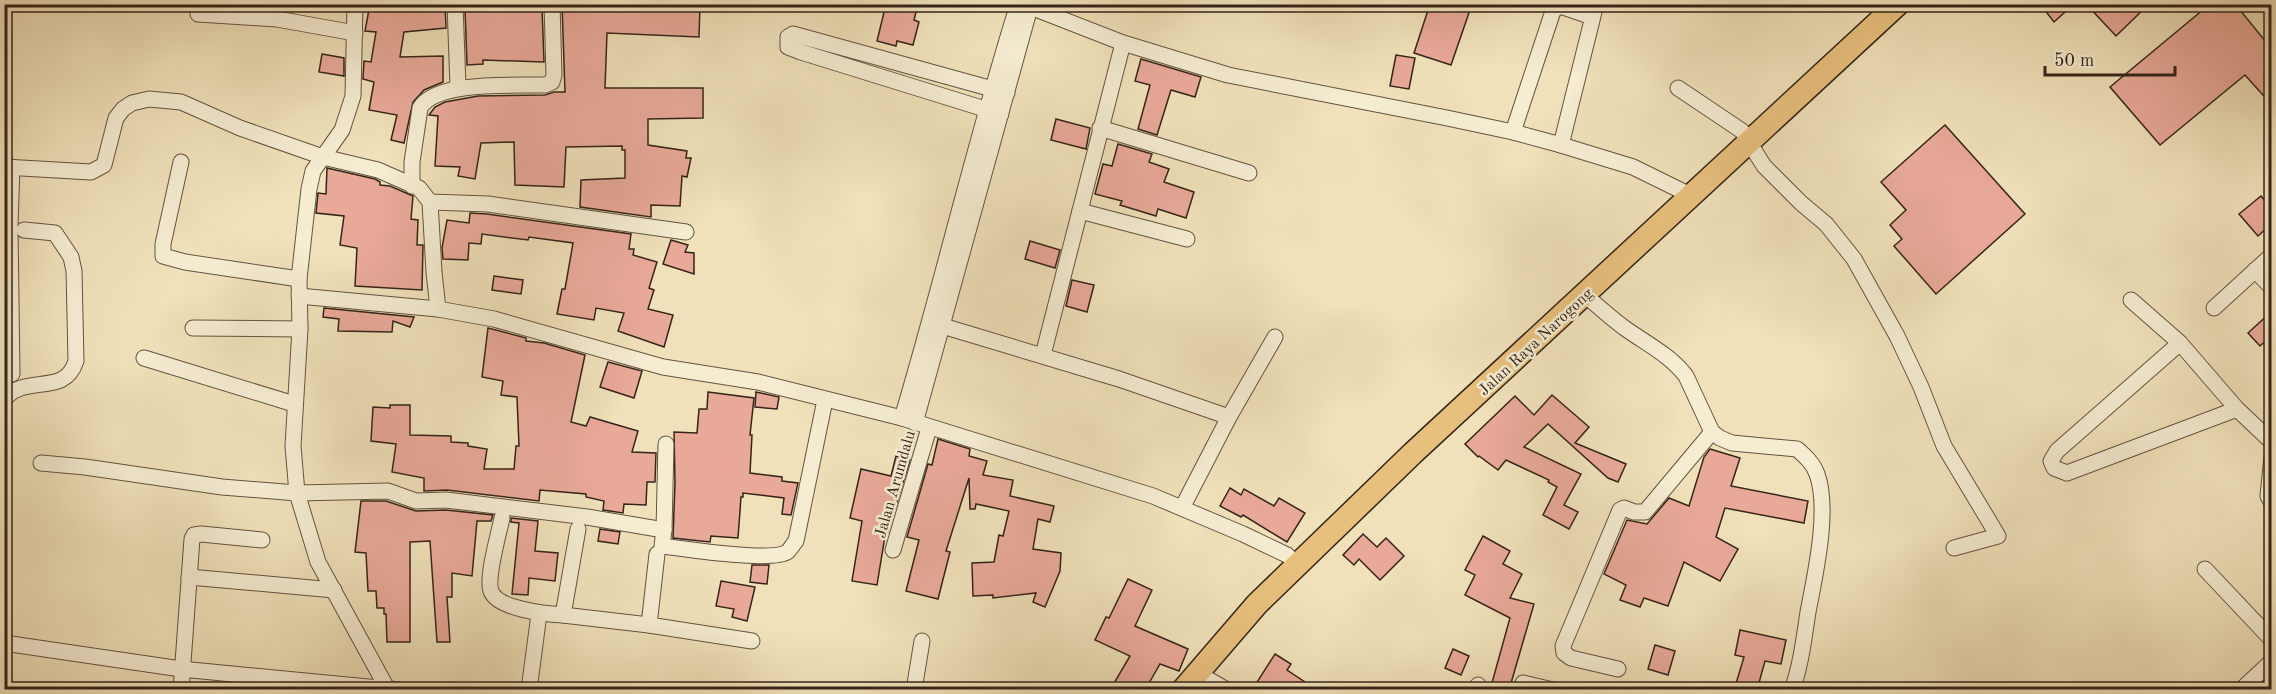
<svg xmlns="http://www.w3.org/2000/svg" width="2276" height="694" font-family="'Old Standard TT',serif">
<rect width="100%" height="100%" fill="#f0e1ba"/>
<filter id="stains"><feTurbulence type="fractalNoise" baseFrequency=".00333" numOctaves="4"/><feColorMatrix values="0 0 0 0 .2 0 0 0 0 .09 0 0 0 0 .02 0 0 0 .5 -.17"/></filter>
<radialGradient id="worn" r=".72"><stop offset=".6" stop-color="#630" stop-opacity="0"/><stop offset="1" stop-color="#630" stop-opacity=".3"/></radialGradient>
<!-- building -->
<g fill="#e9a999" stroke="#352419" stroke-width="1.5">
<polygon points="370,4 445,5 446,28 404,32 400,57 443,56 443,82 424,90 413,102 404,143 391,140 397,115 369,110 374,82 363,79 364,61 371,62 376,32 365,31"/>
<polygon points="562,4 700,5 699,37 607,33 605,88 703,88 703,118 648,119 648,145 687,151 686,158 691,158 687,177 682,176 680,206 651,205 651,217 580,207 581,180 625,178 625,150 622,150 622,146 566,147 564,187 515,185 514,142 481,143 475,179 458,176 460,167 435,166 438,116 429,115 435,107 445,102 478,96 545,95 554,92 565,92"/>
<polygon points="886,4 918,4 914,20 919,22 913,45 897,41 896,46 877,41"/>
<polygon points="1430,4 1472,4 1451,65 1414,53"/>
<polygon points="2040,4 2074,4 2054,22"/>
<polygon points="2086,4 2149,4 2116,36"/>
<polygon points="2210,4 2235,4 2271,48 2271,104 2245,75 2160,145 2110,87"/>
<polygon points="479,8 479,9 501,8 501,11 542,8 544,62 483,60 483,64 467,65 465,9"/>
<polygon points="322,54 344,58 344,76 319,72"/>
<polygon points="1396,55 1415,58 1409,89 1390,86"/>
<polygon points="1141,59 1201,77 1195,97 1171,90 1157,135 1138,129 1150,85 1135,81"/>
<polygon points="1056,119 1090,128 1086,149 1051,140"/>
<polygon points="1945,125 2025,214 1936,294 1894,246 1902,239 1890,225 1906,210 1881,182"/>
<polygon points="1118,144 1152,154 1149,162 1169,169 1164,182 1194,192 1186,218 1158,209 1156,216 1120,205 1122,201 1095,194 1103,164 1112,166"/>
<polygon points="327,168 375,179 380,182 380,185 390,186 413,196 411,219 418,220 417,245 423,245 422,290 355,286 357,248 340,245 344,216 316,213 318,193 326,194"/>
<polygon points="2261,196 2271,208 2271,224 2258,236 2239,214"/>
<polygon points="470,213 487,214 631,234 629,249 634,249 633,255 657,262 649,288 654,290 648,309 673,315 664,347 618,331 624,313 596,308 594,320 557,314 562,289 565,289 573,243 529,237 528,240 482,234 481,244 469,243 468,260 443,259 442,248 447,220 469,223"/>
<polygon points="671,240 688,245 685,252 694,253 694,274 663,264"/>
<polygon points="1030,241 1060,250 1055,268 1025,259"/>
<polygon points="494,276 523,280 521,294 492,290"/>
<polygon points="1072,280 1094,285 1087,312 1066,306"/>
<polygon points="324,308 414,317 410,327 393,321 392,332 338,331 339,319 323,317"/>
<polygon points="2271,312 2271,336 2260,346 2248,333"/>
<polygon points="488,328 526,338 526,341 544,343 585,355 571,422 586,426 590,417 638,431 632,452 656,453 655,482 647,482 646,505 624,504 623,513 603,510 604,501 586,497 586,494 540,490 539,501 447,490 424,491 424,478 392,472 396,444 371,441 373,407 390,408 390,405 410,405 410,435 451,436 451,442 468,443 468,446 487,449 484,469 514,469 516,446 519,446 517,397 501,395 503,381 482,377"/>
<polygon points="608,362 642,371 634,398 600,387"/>
<polygon points="708,392 754,398 750,435 752,435 750,473 782,477 782,481 798,483 791,515 782,514 784,498 743,493 743,497 741,497 738,538 711,536 710,542 673,538 675,483 674,432 697,433 699,409 707,409"/>
<polygon points="756,392 779,397 777,409 755,407"/>
<polygon points="1552,395 1589,427 1575,443 1626,464 1618,482 1608,478 1548,424 1524,447 1581,474 1564,505 1578,512 1569,529 1543,515 1557,487 1548,482 1549,480 1506,460 1498,470 1479,456 1478,457 1465,444 1515,396 1534,415"/>
<polygon points="938,439 970,449 969,456 987,461 983,475 1013,480 1010,496 1054,506 1050,522 1038,519 1033,549 1061,553 1060,571 1045,607 1033,602 1036,593 993,598 993,595 973,596 972,563 994,562 999,535 1003,536 1009,511 976,504 975,509 970,509 969,478 946,551 950,552 938,599 906,591 919,540 907,537 928,464 932,465"/>
<polygon points="1710,449 1740,458 1731,486 1808,501 1804,523 1725,508 1716,537 1738,549 1720,581 1684,562 1668,606 1644,598 1640,607 1620,600 1626,585 1604,574 1627,520 1647,524 1669,498 1689,506 1704,457"/>
<polygon points="896,456 910,460 888,531 886,530 877,585 852,581 862,521 850,518 861,469 891,476"/>
<polygon points="1230,488 1241,495 1244,489 1274,506 1279,498 1305,513 1287,542 1243,515 1241,517 1220,506"/>
<polygon points="361,501 386,501 416,511 446,510 493,515 491,521 477,521 472,576 452,573 452,597 447,597 450,642 437,642 430,541 410,542 410,642 387,642 386,614 384,614 384,608 377,608 376,591 368,591 366,553 355,552"/>
<polygon points="511,518 538,521 535,551 558,553 555,581 529,578 528,595 512,594 519,523 511,522"/>
<polygon points="600,529 620,532 618,544 598,541"/>
<polygon points="1363,534 1377,547 1386,538 1404,556 1380,580 1359,559 1354,565 1343,555"/>
<polygon points="1483,536 1510,551 1503,564 1522,574 1510,598 1534,604 1509,690 1490,690 1510,618 1465,595 1475,575 1465,570"/>
<polygon points="752,565 769,565 767,584 750,582"/>
<polygon points="1128,579 1152,590 1135,626 1188,649 1179,671 1160,664 1145,690 1110,690 1130,656 1095,640 1106,617 1109,618"/>
<polygon points="721,581 755,587 747,621 732,617 734,609 716,606"/>
<polygon points="1740,630 1786,640 1781,664 1765,661 1757,690 1734,690 1744,657 1735,655"/>
<polygon points="1655,645 1675,651 1668,675 1648,669"/>
<polygon points="1453,649 1469,656 1461,675 1445,668"/>
<polygon points="1275,654 1291,664 1287,670 1317,690 1252,690"/>
</g>
<g fill="none" stroke-linecap="round" stroke-linejoin="round">
<defs>
<g id="minor">
<polyline points="355,4 353,96 342,130 313,171 309,189 299,279 300,329 293,446 297,493 318,562 388,690"/>
<polyline points="455,4 458,87"/>
<polyline points="1023,4 1123,43 1228,75 1447,118 1513,132 1561,145 1633,167 1690,195"/>
<polyline points="198,14 277,19 355,33"/>
<polyline points="1678,88 1742,131 1764,166 1801,203 1826,224 1854,259 1897,336 1921,387 1944,446 1998,536 1954,548"/>
<polyline points="1001,114 801,52 788,47 788,37 793,34 1007,93"/>
<polyline points="1100,128 1249,173"/>
<polyline points="1513,132 1553,11 1558,7 1563,7 1592,17"/>
<polyline points="1561,145 1596,4"/>
<polyline points="181,162 163,244 163,256 185,262 299,279"/>
<polyline points="4,167 91,172 104,165 116,118 123,109 132,103 149,99 181,102 240,128 323,157 378,170 419,188 430,202 434,272 438,309 494,319 663,367 758,382 902,418 1153,496 1243,534 1287,555 1298,565"/>
<polyline points="12,167 10,226 12,374"/>
<path d="M 412,186 L 412,162 L 420,108 C 436,80 516,86 545,85 L 552,82 L 554,75 L 552,4"/>
<polyline points="430,202 488,204 686,232"/>
<polyline points="1080,211 1187,239"/>
<polyline points="2255,270 2272,288"/>
<path d="M 1585,295 C 1599,307 1612,319 1626,329 C 1647,344 1670,355 1686,376 L 1712,432 L 1720,438 L 1732,443 L 1797,449 C 1805,456 1813,463 1817,474 C 1830,510 1815,575 1808,612 C 1804,638 1801,665 1792,690"/>
<polyline points="299,296 438,309"/>
<polyline points="2131,300 2180,343 2237,409 2272,442"/>
<polyline points="2214,308 2272,255"/>
<polyline points="936,324 1119,379 1229,417 1275,337"/>
<polyline points="193,328 300,329"/>
<polyline points="2180,343 2057,451 2051,461 2054,468 2067,473 2237,409"/>
<polyline points="1043,355 1123,43"/>
<polyline points="144,358 294,404"/>
<path d="M 4,399 C 8,396 12,391 16,390 C 38,379 66,392 76,361 L 74,271 L 71,257 L 55,233 L 24,230"/>
<path d="M 902,418 C 943,281 975,141 1018,4"/>
<polyline points="915,423 1031,4"/>
<polyline points="2272,456 2268,496 2272,503"/>
<path d="M 41,463 L 85,467 L 222,487 L 297,493 L 388,491 L 416,501 L 446,500 L 587,517 L 664,530 L 662,546 C 684,549 772,562 787,552 C 790,550 793,544 796,541 L 825,400"/>
<polyline points="1182,508 1229,417"/>
<path d="M 502,518 C 499,533 486,578 491,591 C 497,609 546,614 563,615 L 578,529"/>
<polyline points="664,530 666,444"/>
<polyline points="893,550 929,428"/>
<polyline points="657,554 649,625 752,641"/>
<polyline points="2205,569 2272,640"/>
<polyline points="189,577 334,590"/>
<polyline points="563,615 649,625"/>
<polyline points="4,643 181,669 400,690"/>
<polyline points="1618,669 1571,658 1564,653 1563,646 1620,510 1624,508 1634,512 1645,512 1712,432"/>
<polyline points="1197,673 1227,690"/>
<polyline points="1523,683 1553,690"/>
<polyline points="181,690 192,539 194,535 201,534 262,540"/>
<polyline points="529,690 539,614"/>
<polyline points="914,690 922,641"/>
<polyline points="1475,690 1478,685"/>
<polyline points="2241,690 2272,661"/>
</g>
<polyline id="primary" points="1183,690 1257,604 1413,453 1898,4"/>
</defs>
<!-- minor casing -->
<use href="#minor" stroke="#645341" stroke-width="17"/>
<!-- primary casing -->
<use href="#primary" stroke="#352419" stroke-width="25"/>
<!-- minor -->
<use href="#minor" stroke="#f5ecd2" stroke-width="15"/>
<!-- primary -->
<use href="#primary" stroke="#e8c07d" stroke-width="22"/>
</g>
<g text-anchor="middle" stroke-width="5" stroke-linejoin="round" paint-order="stroke">
<!-- street labels -->
<g font-size="16" fill="#352419" stroke="#f5ecd2">
<text transform="translate(1535 341) rotate(-43)" y="6">Jalan Raya Narogong</text>
<text transform="translate(894 484) rotate(-74)" y="6">Jalan Arumdalu</text>
</g>
</g>
<!-- margin -->
<rect width="2276" height="694" fill="none" stroke="#f0e1ba" stroke-width="24"/>
<rect x="6" y="6" width="2264" height="682" fill="none" stroke="#352419" stroke-width="3"/>
<rect x="12" y="12" width="2252" height="670" fill="none" stroke="#352419" stroke-width="1.5"/>
<!-- scale -->
<path d="M2045 66v9h130v-9" fill="none" stroke="#352419" stroke-width="3"/>
<text x="2054" y="66" font-size="18" fill="#352419" stroke="#f5ecd2" stroke-width="4.5" paint-order="stroke">50 m</text>
<rect width="100%" height="100%" filter="url(#stains)"/>
<rect width="100%" height="100%" fill="url(#worn)"/>
</svg>
